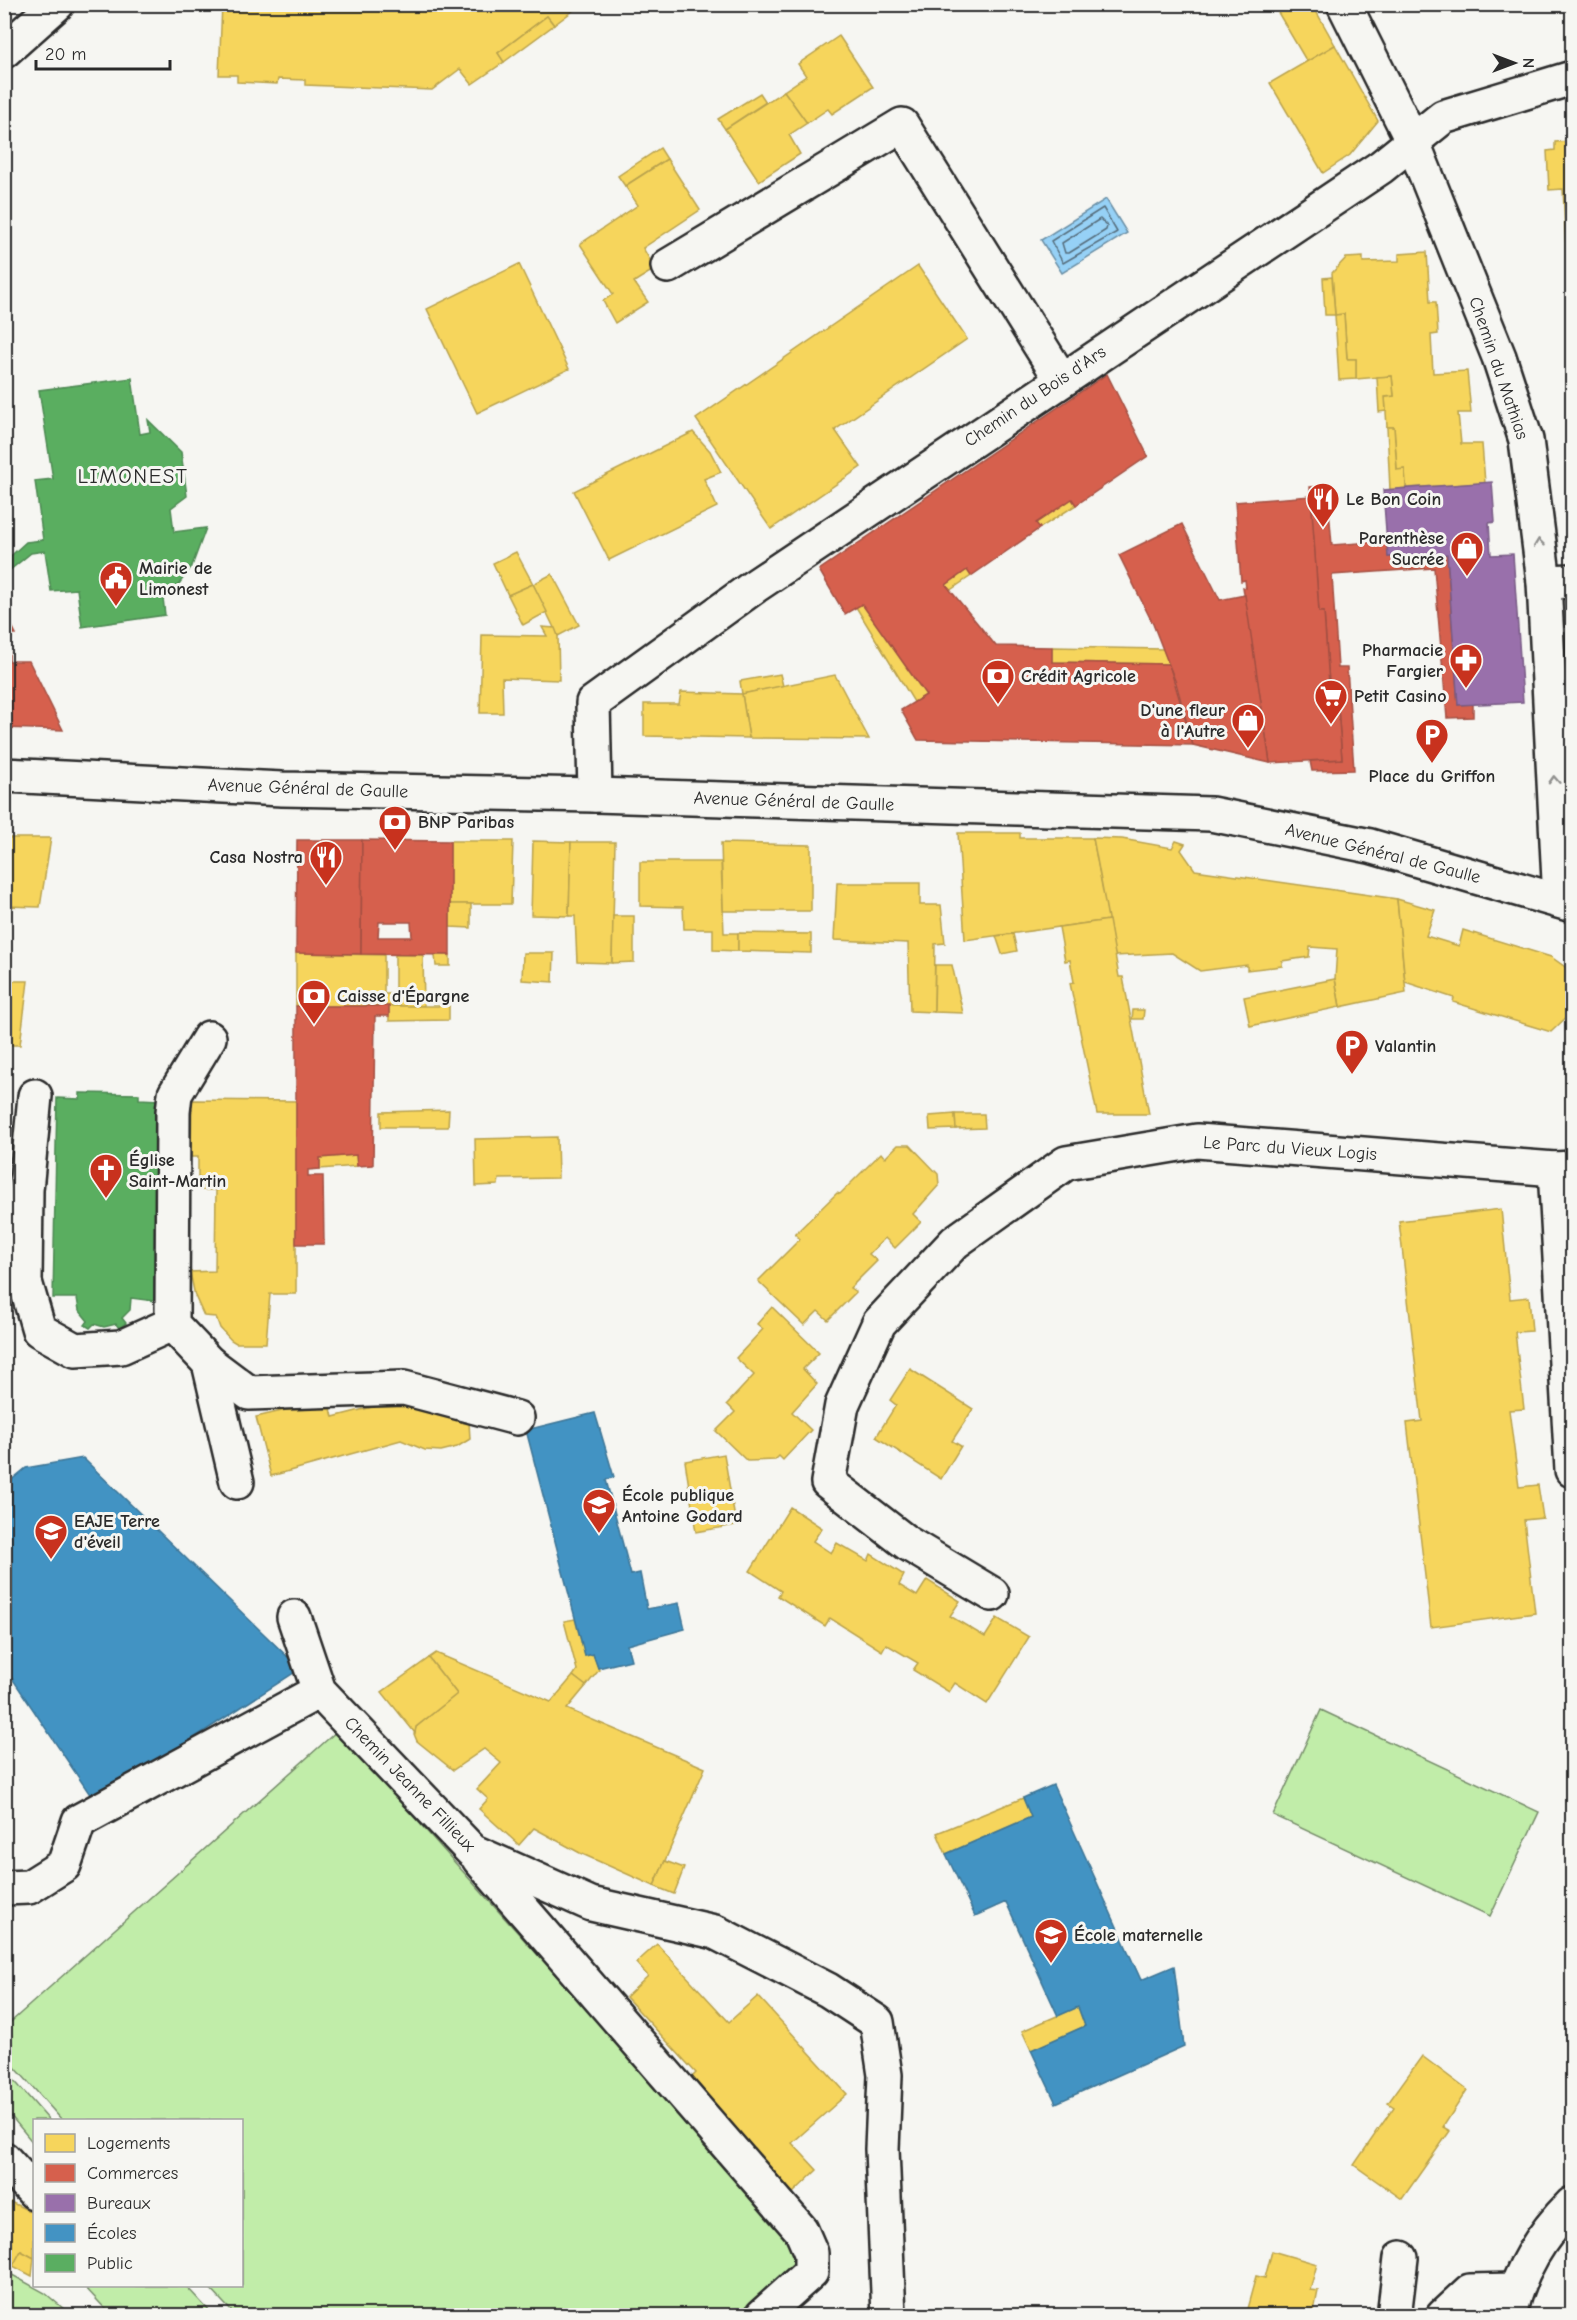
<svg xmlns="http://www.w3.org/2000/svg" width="1577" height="2320" font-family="'Comic Neue',sans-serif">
<rect width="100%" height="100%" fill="#f6f6f2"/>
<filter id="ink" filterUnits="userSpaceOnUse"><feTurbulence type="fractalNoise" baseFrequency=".0167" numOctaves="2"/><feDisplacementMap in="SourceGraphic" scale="12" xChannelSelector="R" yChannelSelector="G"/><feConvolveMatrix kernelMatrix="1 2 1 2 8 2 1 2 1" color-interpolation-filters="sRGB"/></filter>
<g filter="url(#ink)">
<!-- green -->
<g fill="#c1eda9" stroke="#768c6a" stroke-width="1.5">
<polygon points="1321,1710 1539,1812 1490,1916 1273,1815"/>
<polygon points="337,1731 812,2261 751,2315 235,2315 208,2286 242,2286 242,2120 62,2120 5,2056 4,2028"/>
<polygon points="4,2069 49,2120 34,2120 34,2144 5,2109"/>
<polygon points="5,2271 45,2293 71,2315 5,2315"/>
<polygon points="84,2286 186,2286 213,2315 111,2315"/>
</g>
<!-- water -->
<polygon fill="#96d1f6" stroke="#6b8fa5" stroke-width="1.5" points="1106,199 1127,233 1062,273 1041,240"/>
<!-- homes -->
<g fill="#f6d55c" stroke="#b9a24d" stroke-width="1.5">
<polygon points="222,4 582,4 554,25 547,16 498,53 504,62 472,84 460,69 432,90 305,85 305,80 278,79 277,84 237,82 237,75 219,75"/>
<polygon points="1273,4 1312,4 1335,45 1307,62"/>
<polygon points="547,16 554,25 504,62 498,53"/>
<polygon points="839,36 873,87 832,114 828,109 807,123 784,91 806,76 798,64"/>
<polygon points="1335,45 1378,121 1350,155 1323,173 1270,83"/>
<polygon points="784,91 807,123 789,135 800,154 759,181 725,129"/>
<polygon points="760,93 766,102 725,129 718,119"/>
<polygon points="1572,141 1572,349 1571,349 1563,189 1549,190 1547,151 1555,150 1555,142"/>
<polygon points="660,148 667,159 625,186 618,176"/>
<polygon points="667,159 700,210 643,248 655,269 634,282 648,302 615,323 603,301 613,294 580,244 638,205 625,186"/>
<polygon points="1427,252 1430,302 1436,302 1438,334 1431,335 1433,373 1467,371 1471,413 1458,413 1461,444 1482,444 1485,483 1406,488 1405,469 1397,470 1394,427 1387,427 1385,397 1394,396 1392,376 1356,379 1356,359 1347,359 1344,314 1335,315 1332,273 1346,258 1363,257 1363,262 1399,261 1399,254"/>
<polygon points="519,264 569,369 477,413 427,309"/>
<polygon points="918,266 967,339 835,430 861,467 771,529 696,419"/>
<polygon points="1332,277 1335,315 1325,315 1323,278"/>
<polygon points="1344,314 1347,359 1356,359 1356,379 1339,380 1335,315"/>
<polygon points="1392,376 1394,396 1385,397 1386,411 1379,412 1377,377"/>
<polygon points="1387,427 1394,427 1397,470 1405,469 1406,488 1390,490"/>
<polygon points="693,432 710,451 721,472 704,479 717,507 609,560 574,491"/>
<polygon points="1072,499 1076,505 1040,528 1036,523"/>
<polygon points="516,552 533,584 508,595 493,563"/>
<polygon points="967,570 971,576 949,591 946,585"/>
<polygon points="552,574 579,625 558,636 533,584"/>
<polygon points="533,584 547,612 523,625 508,595"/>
<polygon points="862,604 926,695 914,702 856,607"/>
<polygon points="542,627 555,628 558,636 559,680 502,678 503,713 480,713 482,635 547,636"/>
<polygon points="1052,647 1163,649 1169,664 1052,662"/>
<polygon points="780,674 783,686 742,694 740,681"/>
<polygon points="835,675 869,739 749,738 742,694"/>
<polygon points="1567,677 1572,677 1572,752"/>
<polygon points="681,692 742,694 749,738 644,736 644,704 679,704"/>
<polygon points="958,833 1020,833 1020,838 1093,838 1109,920 965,940"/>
<polygon points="4,838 51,838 40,907 4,906"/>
<polygon points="1093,838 1122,839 1172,848 1176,841 1185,844 1181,850 1195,870 1397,899 1406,993 1340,1007 1335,979 1337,949 1310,947 1309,957 1282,961 1282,966 1247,970 1247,965 1200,971 1172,953 1115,956"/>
<polygon points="450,841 513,841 511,904 450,904"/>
<polygon points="533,841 571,842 569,916 531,915"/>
<polygon points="571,842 615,842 612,963 577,962 575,916 569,916"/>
<polygon points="721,843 811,845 811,911 723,911"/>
<polygon points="640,862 721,862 724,933 738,933 738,951 713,950 713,929 684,929 683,907 640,906"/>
<polygon points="837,883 920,883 920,905 941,905 945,943 935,944 934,1012 910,1011 908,943 834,940"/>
<polygon points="1397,899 1435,910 1426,936 1459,946 1463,930 1551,957 1568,969 1572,993 1572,1012 1551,1032 1453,1002 1454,998 1405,982"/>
<polygon points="450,904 471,904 471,928 450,927"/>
<polygon points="613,916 634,916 634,962 612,963"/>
<polygon points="1109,920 1119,977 1123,977 1149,1114 1097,1114 1070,983 1074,982 1070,960 1065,961 1059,927"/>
<polygon points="738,933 811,934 811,953 738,951"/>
<polygon points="1013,934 1017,951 1002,954 996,936"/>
<polygon points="296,953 384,955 384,994 395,994 395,955 423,955 424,1006 296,1006"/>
<polygon points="523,953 554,953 553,982 522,980"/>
<polygon points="435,955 450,955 450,966 436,966"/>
<polygon points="935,965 952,965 963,1013 934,1012"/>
<polygon points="1335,979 1340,1007 1250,1026 1244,997"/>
<polygon points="4,981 28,981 20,1045 4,1045"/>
<polygon points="389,1006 449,1006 449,1020 389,1021"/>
<polygon points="1133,1010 1144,1010 1143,1019 1132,1019"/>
<polygon points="192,1100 296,1101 296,1294 270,1294 266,1343 236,1343 231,1340 220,1328 216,1317 204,1316 195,1296 190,1272 215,1271 216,1190 202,1190 202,1178 198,1178 198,1157 191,1157"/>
<polygon points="449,1110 448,1127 381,1127 381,1112"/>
<polygon points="955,1114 956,1129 930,1130 929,1116"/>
<polygon points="955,1114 984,1114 985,1128 956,1129"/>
<polygon points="557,1137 558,1178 499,1179 498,1185 476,1186 475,1139"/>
<polygon points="898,1145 910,1145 938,1174 939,1185 913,1214 921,1222 895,1248 885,1238 869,1254 877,1261 850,1288 856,1292 828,1320 818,1311 804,1325 758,1281 800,1239 795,1234 837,1193 840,1194 881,1153 885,1158"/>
<polygon points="356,1155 357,1166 320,1169 320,1158"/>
<polygon points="1501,1209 1510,1299 1529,1297 1532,1331 1515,1332 1524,1409 1509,1410 1519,1487 1538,1485 1543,1518 1524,1520 1535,1613 1431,1627 1407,1423 1422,1421 1399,1221"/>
<polygon points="772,1307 819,1353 803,1369 817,1384 792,1412 811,1430 783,1460 779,1456 775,1460 747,1461 716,1431 735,1412 727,1404 754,1375 736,1358 763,1329 757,1324"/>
<polygon points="910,1369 973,1409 952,1441 961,1446 941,1479 876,1437 896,1405 890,1400"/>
<polygon points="329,1400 333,1417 392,1402 469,1422 470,1439 457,1447 441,1451 425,1450 401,1440 271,1476 256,1417"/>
<polygon points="724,1454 736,1525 696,1532 685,1461"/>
<polygon points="790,1507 822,1528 813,1541 831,1553 837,1543 868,1561 871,1554 904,1575 899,1585 917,1596 927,1580 960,1601 950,1616 985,1637 997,1618 1029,1637 987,1704 955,1683 949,1692 913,1670 918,1663 886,1644 882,1651 830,1618 825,1626 778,1596 781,1591 750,1571"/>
<polygon points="575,1619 585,1656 593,1654 599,1670 586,1686 573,1676 577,1670 564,1621"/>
<polygon points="436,1653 551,1702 573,1676 586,1686 567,1709 705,1768 654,1886 580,1853 534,1828 519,1845 479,1809 488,1799 477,1789 501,1763 484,1749 453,1770 417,1741 414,1734 416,1727 457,1694 429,1658"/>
<polygon points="429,1658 457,1694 416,1727 415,1733 382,1692"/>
<polygon points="1023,1798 1031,1817 946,1854 937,1833"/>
<polygon points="665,1861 684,1868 674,1894 654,1886"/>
<polygon points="657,1944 729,2022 758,1996 847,2094 792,2143 817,2170 793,2193 690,2079 696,2073 626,1997 648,1976 636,1963"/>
<polygon points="1078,2007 1085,2026 1031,2050 1022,2031"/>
<polygon points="1422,2056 1467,2090 1443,2127 1450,2131 1402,2199 1354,2165 1394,2107 1388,2103"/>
<polygon points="6,2200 34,2213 34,2258 21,2251 13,2266 4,2262"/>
<polygon points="21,2251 34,2258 32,2276 13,2266"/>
<polygon points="1272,2251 1317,2264 1310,2290 1318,2291 1313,2316 1245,2316 1256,2276 1265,2278"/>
</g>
<!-- shops -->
<g fill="#d6604d" stroke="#a35043" stroke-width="1.5" fill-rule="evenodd">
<polygon points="1107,374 1148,456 1076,505 1072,499 1036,523 1040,528 971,576 967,570 946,585 996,646 1052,647 1052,662 1169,664 1193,745 918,740 901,710 926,695 862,604 845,614 819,570"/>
<polygon points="1327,486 1332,545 1387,541 1388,557 1447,554 1458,705 1473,704 1473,717 1447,718 1434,568 1332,575 1338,668 1347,668 1354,770 1312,771 1310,761 1342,759 1336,684 1329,684 1324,612 1319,612 1310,487"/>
<polygon points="1311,496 1319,612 1324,612 1329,684 1336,684 1342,759 1270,763 1243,587 1246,588 1245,580 1241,581 1235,502"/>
<polygon points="1182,524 1220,600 1245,595 1270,763 1193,745 1176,683 1153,624 1119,555"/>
<polygon points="4,610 16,634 9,634 9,661 29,661 63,730 4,728"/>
<polygon points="297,840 362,840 361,954 296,953"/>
<path d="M 362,840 L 450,841 L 450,955 L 361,954 ZM 379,922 L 411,922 L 412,937 L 378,937 Z"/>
<polygon points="296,1006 389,1006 389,1016 375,1016 373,1165 357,1166 356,1155 320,1158 320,1169 308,1170 308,1176 323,1176 324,1244 296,1244"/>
</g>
<!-- offices -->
<polygon fill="#9970ab" stroke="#785b85" stroke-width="1.5" points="1492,482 1495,522 1489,523 1491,555 1513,554 1523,702 1458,705 1447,554 1388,557 1383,490"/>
<!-- schools -->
<g fill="#4393c3" stroke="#3c7495" stroke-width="1.5">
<polygon points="595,1413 614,1477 606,1480 631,1575 640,1573 647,1609 679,1603 685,1629 627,1645 631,1660 598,1668 593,1654 585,1656 526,1430"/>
<polygon points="83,1458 300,1669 95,1802 12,1678 4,1675 4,1486 26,1468"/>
<polygon points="1053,1785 1141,1980 1174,1966 1184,2046 1056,2103 1031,2050 1085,2026 1078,2007 1058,2016 1006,1902 975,1916 946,1854 1031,1817 1023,1798"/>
</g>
<!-- public -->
<g fill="#5aae61" stroke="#4c8751" stroke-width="1.5">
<polygon points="132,378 140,434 150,432 148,420 181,452 187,496 171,508 174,532 206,528 192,566 179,584 163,598 165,615 82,627 77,589 51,591 45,551 31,553 4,575 4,562 26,542 43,540 35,481 53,479 39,390"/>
<polygon points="80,1093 139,1094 139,1099 159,1100 154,1301 131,1298 130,1310 122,1318 126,1323 119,1328 116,1324 104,1327 94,1324 90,1328 85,1325 88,1321 79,1310 77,1298 53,1298 57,1098 80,1099"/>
</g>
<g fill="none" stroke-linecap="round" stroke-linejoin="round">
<!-- shore -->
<g stroke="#566d7c" stroke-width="1.5">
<polygon points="1103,208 1117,232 1063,263 1051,241"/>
<polygon points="1100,219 1107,226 1106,230 1069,253 1065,253 1062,243"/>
</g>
<defs>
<g id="minor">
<polyline points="1344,4 1412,140 1499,357 1526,440 1544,582 1560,901"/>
<polyline points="4,51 57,4"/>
<polyline points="668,266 902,125 1061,379"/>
<polyline points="1544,582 1572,581"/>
<polyline points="595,795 593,703 755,586 1381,167 1443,117 1572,78"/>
<polyline points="209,1038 175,1094 173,1112 172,1324 209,1363 249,1393 404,1388 517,1418"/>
<polyline points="35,1096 26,1190 25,1282 39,1330 75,1350 121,1347 172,1324"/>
<polyline points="1555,1169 1572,1470"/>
<polyline points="209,1363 237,1482"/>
<polyline points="992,1594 907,1543 828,1482 842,1405 879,1323 955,1242 1066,1163 1197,1141 1555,1169 1572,1168"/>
<polyline points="294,1617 319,1691 472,1851 591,1904 715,1932 828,1990 877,2022 885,2075 882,2149 889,2316"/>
<polyline points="479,1859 801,2230 811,2253 811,2272 762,2316"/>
<polyline points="4,1888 29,1887 64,1865 79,1821 319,1691"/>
<polyline points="4,2159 34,2192"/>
<polyline points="1394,2316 1401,2258"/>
<polyline points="1443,2316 1470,2291 1514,2290"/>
<path d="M 1509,2316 C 1517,2273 1542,2234 1572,2204"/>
</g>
<polyline id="major" points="4,775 282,789 595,795 1211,814 1370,846 1572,905"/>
</defs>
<!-- minor casing -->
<use href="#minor" stroke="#2b2b2b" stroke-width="38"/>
<!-- major casing -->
<use href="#major" stroke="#2b2b2b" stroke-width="38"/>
<!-- minor -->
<use href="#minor" stroke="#f6f6f2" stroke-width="33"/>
<!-- major -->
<use href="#major" stroke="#f6f6f2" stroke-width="33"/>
</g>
<!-- one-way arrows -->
<defs><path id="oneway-chevron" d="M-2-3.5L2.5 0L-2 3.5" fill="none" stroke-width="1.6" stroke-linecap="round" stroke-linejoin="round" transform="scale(1.5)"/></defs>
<g stroke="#90908e">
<use href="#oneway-chevron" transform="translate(1539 543) rotate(-97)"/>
<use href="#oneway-chevron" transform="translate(1554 780) rotate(-93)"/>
</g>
</g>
<!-- icons -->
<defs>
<symbol id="restaurant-pin" viewBox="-11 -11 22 30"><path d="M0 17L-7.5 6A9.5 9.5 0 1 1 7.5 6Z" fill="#c8321e" stroke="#f6f6f2"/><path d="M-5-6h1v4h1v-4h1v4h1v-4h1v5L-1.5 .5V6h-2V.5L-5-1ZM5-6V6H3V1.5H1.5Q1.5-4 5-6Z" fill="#fff"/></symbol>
<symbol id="shop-pin" viewBox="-11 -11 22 30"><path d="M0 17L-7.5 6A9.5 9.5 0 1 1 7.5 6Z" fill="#c8321e" stroke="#f6f6f2"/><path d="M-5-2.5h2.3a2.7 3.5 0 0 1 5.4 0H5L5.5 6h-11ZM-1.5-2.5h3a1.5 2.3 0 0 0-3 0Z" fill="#fff"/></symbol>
<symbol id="civic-pin" viewBox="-11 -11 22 30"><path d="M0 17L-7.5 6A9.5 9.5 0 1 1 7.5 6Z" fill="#c8321e" stroke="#f6f6f2"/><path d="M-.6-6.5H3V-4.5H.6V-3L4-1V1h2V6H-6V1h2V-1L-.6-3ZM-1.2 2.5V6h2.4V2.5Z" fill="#fff"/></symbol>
<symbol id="pharmacy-pin" viewBox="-11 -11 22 30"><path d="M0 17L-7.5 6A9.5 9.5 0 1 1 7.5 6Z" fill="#c8321e" stroke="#f6f6f2"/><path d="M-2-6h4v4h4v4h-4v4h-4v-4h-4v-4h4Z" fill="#fff"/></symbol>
<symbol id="bank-pin" viewBox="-11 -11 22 30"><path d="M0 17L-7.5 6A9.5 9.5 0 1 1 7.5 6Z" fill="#c8321e" stroke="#f6f6f2"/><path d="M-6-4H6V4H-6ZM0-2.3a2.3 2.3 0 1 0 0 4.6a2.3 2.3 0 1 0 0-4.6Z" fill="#fff"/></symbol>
<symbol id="supermarket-pin" viewBox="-11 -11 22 30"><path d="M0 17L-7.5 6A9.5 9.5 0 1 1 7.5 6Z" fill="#c8321e" stroke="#f6f6f2"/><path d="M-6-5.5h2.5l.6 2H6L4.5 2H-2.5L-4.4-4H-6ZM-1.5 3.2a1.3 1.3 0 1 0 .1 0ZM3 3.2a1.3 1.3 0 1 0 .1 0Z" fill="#fff"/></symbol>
<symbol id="parking-pin" viewBox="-11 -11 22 30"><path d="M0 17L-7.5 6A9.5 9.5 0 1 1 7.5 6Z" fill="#c8321e" stroke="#f6f6f2"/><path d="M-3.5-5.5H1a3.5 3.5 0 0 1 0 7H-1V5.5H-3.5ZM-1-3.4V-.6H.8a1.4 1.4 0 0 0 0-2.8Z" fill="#fff"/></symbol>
<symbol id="church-pin" viewBox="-11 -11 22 30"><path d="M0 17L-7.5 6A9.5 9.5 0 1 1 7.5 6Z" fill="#c8321e" stroke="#f6f6f2"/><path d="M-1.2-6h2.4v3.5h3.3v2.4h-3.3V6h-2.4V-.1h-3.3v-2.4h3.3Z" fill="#fff"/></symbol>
<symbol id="school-pin" viewBox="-11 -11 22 30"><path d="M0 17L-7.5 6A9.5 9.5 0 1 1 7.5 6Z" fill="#c8321e" stroke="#f6f6f2"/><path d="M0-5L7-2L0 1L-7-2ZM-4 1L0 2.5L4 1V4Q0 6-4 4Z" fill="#fff"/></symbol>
</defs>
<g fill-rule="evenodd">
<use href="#restaurant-pin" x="1304" y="480" width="38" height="52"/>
<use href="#shop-pin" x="1448" y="529" width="38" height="52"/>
<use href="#civic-pin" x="97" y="559" width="38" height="52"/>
<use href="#pharmacy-pin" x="1447" y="641" width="38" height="52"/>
<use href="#bank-pin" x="979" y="657" width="38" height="52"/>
<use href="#supermarket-pin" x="1312" y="677" width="38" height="52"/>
<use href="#shop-pin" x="1229" y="701" width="38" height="52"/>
<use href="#parking-pin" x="1413" y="716" width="38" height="52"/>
<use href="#bank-pin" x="376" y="803" width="38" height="52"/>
<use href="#restaurant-pin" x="307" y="838" width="38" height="52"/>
<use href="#bank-pin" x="295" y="977" width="38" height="52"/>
<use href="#parking-pin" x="1333" y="1027" width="38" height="52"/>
<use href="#church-pin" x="87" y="1151" width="38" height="52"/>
<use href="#school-pin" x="580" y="1486" width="38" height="52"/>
<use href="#school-pin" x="32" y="1512" width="38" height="52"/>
<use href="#school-pin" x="1032" y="1916" width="38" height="52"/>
</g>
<g text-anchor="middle" stroke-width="6" stroke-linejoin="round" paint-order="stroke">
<!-- street labels -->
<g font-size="18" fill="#2b2b2b" stroke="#f6f6f2">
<text transform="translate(1499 368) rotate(71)" y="6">Chemin du Mathias</text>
<text transform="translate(1035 396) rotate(-34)" y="6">Chemin du Bois d'Ars</text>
<text transform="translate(308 788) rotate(2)" y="6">Avenue Général de Gaulle</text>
<text transform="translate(794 801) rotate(2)" y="6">Avenue Général de Gaulle</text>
<text transform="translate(1383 853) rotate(14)" y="6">Avenue Général de Gaulle</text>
<text transform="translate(1290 1148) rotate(4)" y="6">Le Parc du Vieux Logis</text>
<text transform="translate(410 1784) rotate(46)" y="6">Chemin Jeanne Fillieux</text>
</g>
<!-- poi labels -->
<g font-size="18" font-weight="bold" fill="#2b2b2b" stroke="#f6f6f2" text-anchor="start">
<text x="1346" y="505">Le Bon Coin</text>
<text x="1444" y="544" text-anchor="end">Parenthèse<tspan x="1444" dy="21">Sucrée</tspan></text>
<text x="139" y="574">Mairie de<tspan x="139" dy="21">Limonest</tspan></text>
<text x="1443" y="656" text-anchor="end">Pharmacie<tspan x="1443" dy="21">Fargier</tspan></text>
<text x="1021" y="682">Crédit Agricole</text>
<text x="1354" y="702">Petit Casino</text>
<text x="1225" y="716" text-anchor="end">D'une fleur<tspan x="1225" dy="21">à l'Autre</tspan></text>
<text x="1432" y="782" text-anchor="middle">Place du Griffon</text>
<text x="418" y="828">BNP Paribas</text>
<text x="303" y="863" text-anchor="end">Casa Nostra</text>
<text x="337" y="1002">Caisse d'Épargne</text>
<text x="1375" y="1052">Valantin</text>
<text x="129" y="1166">Église<tspan x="129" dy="21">Saint-Martin</tspan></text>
<text x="622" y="1501">École publique<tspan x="622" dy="21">Antoine Godard</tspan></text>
<text x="74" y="1527">EAJE Terre<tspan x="74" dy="21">d'éveil</tspan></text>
<text x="1074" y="1941">École maternelle</text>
</g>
<!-- quarter labels -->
<g font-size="21" letter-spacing="1.5" fill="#2b2b2b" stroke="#f6f6f2">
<text x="133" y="483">LIMONEST</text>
</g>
</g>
<!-- margin -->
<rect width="1577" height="2320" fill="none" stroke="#f6f6f2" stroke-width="24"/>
<rect x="12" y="12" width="1553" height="2296" fill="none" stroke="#2b2b2b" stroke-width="2" filter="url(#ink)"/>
<!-- legend -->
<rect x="33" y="2119" width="210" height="168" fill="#f6f6f2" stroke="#a5a5a2" stroke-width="1.5"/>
<rect x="45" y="2134" width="30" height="18" fill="#f6d55c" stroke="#a5a5a2" stroke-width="1.5"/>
<text x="87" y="2149" font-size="18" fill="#2b2b2b">Logements</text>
<rect x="45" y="2164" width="30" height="18" fill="#d6604d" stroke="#a5a5a2" stroke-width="1.5"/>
<text x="87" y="2179" font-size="18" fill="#2b2b2b">Commerces</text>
<rect x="45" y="2194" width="30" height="18" fill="#9970ab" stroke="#a5a5a2" stroke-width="1.5"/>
<text x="87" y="2209" font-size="18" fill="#2b2b2b">Bureaux</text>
<rect x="45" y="2224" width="30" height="18" fill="#4393c3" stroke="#a5a5a2" stroke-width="1.5"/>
<text x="87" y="2239" font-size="18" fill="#2b2b2b">Écoles</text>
<rect x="45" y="2254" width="30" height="18" fill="#5aae61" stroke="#a5a5a2" stroke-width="1.5"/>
<text x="87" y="2269" font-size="18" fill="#2b2b2b">Public</text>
<!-- north arrow -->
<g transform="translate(1514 63) rotate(90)" stroke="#f6f6f2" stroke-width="4.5" paint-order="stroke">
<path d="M0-4.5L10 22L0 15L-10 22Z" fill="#2b2b2b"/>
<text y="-9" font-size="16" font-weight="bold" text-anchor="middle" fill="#2b2b2b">N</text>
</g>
<!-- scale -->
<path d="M36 60v9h134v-9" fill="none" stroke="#2b2b2b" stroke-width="3"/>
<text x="45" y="60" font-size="18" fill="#2b2b2b" stroke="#f6f6f2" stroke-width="4.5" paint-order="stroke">20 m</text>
</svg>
